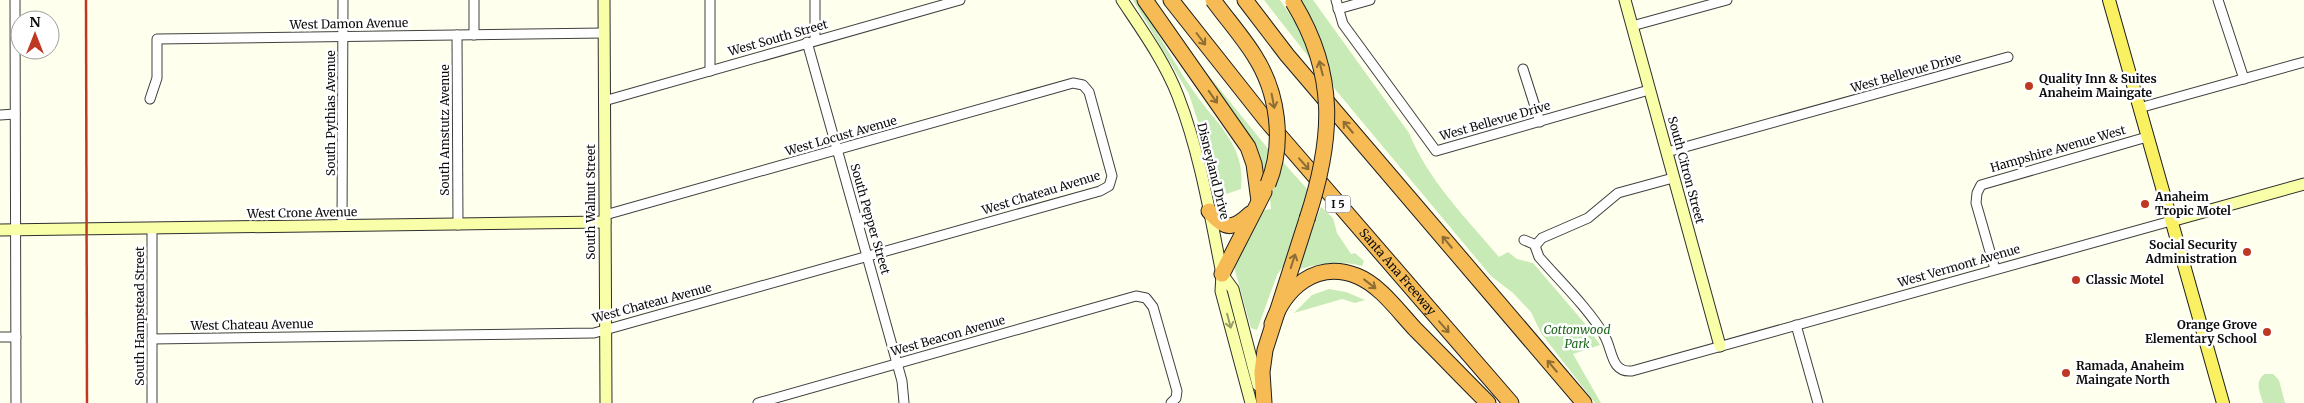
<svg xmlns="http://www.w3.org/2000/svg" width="2304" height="403" font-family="Merriweather,serif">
<rect width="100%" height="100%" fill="#ffffed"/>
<!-- green -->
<g fill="#c8eab6">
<path d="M 1133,0 L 1136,0 C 1157,30 1173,62 1194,92 C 1217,125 1246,145 1241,189 L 1217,197 L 1211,162 L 1189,94 Z"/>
<polygon points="1264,0 1280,0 1299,28 1311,60"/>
<path d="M 1300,0 L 1313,0 L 1409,133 C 1428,180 1466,218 1499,257 L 1508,252 L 1517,259 L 1533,263 L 1587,326 L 1600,345 L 1573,354 L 1601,403 L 1595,403 L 1541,333 L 1531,312 L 1513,293 L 1491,276 L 1334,88 L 1321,42 Z"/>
<polygon points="1188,50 1269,150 1264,181"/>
<polygon points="1282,161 1308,190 1284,265 1277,275 1257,330 1251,328 1234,267 1264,210 1271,209 1270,199"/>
<path d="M 1321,207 L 1333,218 L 1337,233 L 1351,254 L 1355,253 L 1364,261 L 1362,266 C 1338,260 1319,263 1295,271 Z"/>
<polygon points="1329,289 1346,292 1365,300 1355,303 1342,299 1294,313 1312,295"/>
<path d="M 2265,374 L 2273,374 L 2279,380 L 2285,403 L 2263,403 C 2260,392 2254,381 2265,374 Z"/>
</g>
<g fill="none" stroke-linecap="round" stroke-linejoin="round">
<defs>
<g id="street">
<polyline points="15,0 16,403"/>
<polyline points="474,0 474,35"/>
<polyline points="1336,0 1343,24 1436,151 1649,90"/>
<polyline points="2218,0 2244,79"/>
<polyline points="1338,9 1370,0"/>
<polyline points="1632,26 1727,0"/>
<polyline points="457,35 458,225"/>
<polyline points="815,40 815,0"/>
<polyline points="807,42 902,381 904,403"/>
<polyline points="1523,69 1540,122"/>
<polyline points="710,71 710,0"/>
<polyline points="150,99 157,78 157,39 604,33"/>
<polyline points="604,101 960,0"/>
<polyline points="2139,108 2304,62"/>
<polyline points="0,115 15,114"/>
<polyline points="1667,152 2008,57"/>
<path d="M 1673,178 L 1618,193 L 1588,218 L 1542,238 L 1535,246 L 1539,257 C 1559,280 1589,309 1604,335 C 1613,349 1610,373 1632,371 L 2171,221"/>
<polyline points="342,226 343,0"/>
<polyline points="1524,240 1536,245"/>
<polyline points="1995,269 1976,203 1977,193 1981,185 2147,137"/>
<polyline points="1796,325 1818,403"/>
<polyline points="0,337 16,337"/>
<polyline points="152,339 594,333 1100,191 1109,186 1112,176 1089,92 1083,85 1073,83 605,215"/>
<polyline points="152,403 152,229"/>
<polyline points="758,403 1136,296 1146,298 1153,307 1177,391 1176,398 1171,403"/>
</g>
<g id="secondary">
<polyline points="604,0 606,403"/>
<path d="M 1122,0 C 1142,30 1165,62 1178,96 C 1200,153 1210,214 1222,274 L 1221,291 L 1251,403"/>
<polyline points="1625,0 1720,346"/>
<polyline points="2171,221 2304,184"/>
<polyline points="0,230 605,222"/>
<polyline points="1222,274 1233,289 1258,385"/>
</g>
<polyline id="primary" points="2109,0 2223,403"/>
<g id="highway">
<polyline points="1145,0 1248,147 1254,164 1259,201"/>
<path id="s1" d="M 1171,0 L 1266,120 L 1511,403"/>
<polyline points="1245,0 1287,55 1584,403"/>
<path d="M 1209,211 C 1225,230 1233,230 1250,214"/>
<polyline points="1222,274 1264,192"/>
<path d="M 1272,324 C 1285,288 1316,260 1357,276 C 1380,285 1399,312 1416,330 C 1440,354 1464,379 1488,403"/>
<polyline points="1264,403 1262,372 1265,350 1307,219"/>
</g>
</defs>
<!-- street casing -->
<use href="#street" stroke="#404040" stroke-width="11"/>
<!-- secondary casing -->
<use href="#secondary" stroke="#2f2f2f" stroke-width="13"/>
<!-- primary casing -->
<use href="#primary" stroke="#1e1e1e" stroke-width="14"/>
<!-- highway casing -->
<use href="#highway" stroke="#1e1e1e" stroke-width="17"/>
<!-- street -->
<use href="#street" stroke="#fff" stroke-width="9"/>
<!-- secondary -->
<use href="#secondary" stroke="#f9ffa8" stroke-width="11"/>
<!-- primary -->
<use href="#primary" stroke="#faf162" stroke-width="12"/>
<!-- highway -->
<use href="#highway" stroke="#f6bb54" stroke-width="15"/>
<!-- rail -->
<polyline stroke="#bf3823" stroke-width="2.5" points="86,0 87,403"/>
<defs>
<g id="highway-bridge">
<path d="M 1213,0 C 1226,18 1242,36 1254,55 C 1278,92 1285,143 1268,184"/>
<path d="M 1293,2 C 1338,75 1333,140 1307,219"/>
</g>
</defs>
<!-- highway-bridge casing -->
<use href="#highway-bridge" stroke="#1e1e1e" stroke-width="17" stroke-linecap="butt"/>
<!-- highway-bridge -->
<use href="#highway-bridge" stroke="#f6bb54" stroke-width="15"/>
</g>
<!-- one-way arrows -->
<defs><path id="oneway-shaft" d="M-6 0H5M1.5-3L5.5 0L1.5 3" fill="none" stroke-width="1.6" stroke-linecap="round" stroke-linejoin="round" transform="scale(1.25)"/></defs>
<g stroke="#8d6d34">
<use href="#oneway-shaft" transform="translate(1201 39) rotate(53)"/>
<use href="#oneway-shaft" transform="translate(1321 68) rotate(-104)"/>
<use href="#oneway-shaft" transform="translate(1213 97) rotate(55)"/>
<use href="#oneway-shaft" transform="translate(1273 101) rotate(79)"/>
<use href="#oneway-shaft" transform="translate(1348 127) rotate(-130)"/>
<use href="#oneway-shaft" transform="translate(1304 164) rotate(49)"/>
<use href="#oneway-shaft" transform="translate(1447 242) rotate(-130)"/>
<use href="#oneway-shaft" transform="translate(1293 261) rotate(-72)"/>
<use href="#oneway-shaft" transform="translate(1370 284) rotate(38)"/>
<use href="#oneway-shaft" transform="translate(1444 327) rotate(49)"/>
<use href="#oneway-shaft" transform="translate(1552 366) rotate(-130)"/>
</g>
<use stroke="#9b9e6a" href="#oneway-shaft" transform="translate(1229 321) rotate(75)"/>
<!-- markers -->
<g fill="#bf3823" stroke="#fff" stroke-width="2">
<circle cx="2029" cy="86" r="5"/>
<circle cx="2145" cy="204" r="5"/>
<circle cx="2247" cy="252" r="5"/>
<circle cx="2076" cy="280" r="5"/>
<circle cx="2267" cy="332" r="5"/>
<circle cx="2066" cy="373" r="5"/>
</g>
<g text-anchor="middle" stroke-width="5" stroke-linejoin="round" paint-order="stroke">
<!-- shield labels -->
<rect fill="#fff" stroke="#565656" stroke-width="1" x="1325.5" y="195.5" width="25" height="17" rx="4"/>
<g font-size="11" font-weight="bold" fill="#0d0d0d">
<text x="1338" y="208">I 5</text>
</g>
<!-- street labels -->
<g font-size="12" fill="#0d0d0d" stroke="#fff">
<text transform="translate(349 24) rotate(-1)" y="4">West Damon Avenue</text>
<text transform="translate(778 38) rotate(-16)" y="4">West South Street</text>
<text transform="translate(1906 73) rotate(-16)" y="4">West Bellevue Drive</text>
<text transform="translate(331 113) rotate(-90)" y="4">South Pythias Avenue</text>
<text transform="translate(1495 121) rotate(-16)" y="4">West Bellevue Drive</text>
<text transform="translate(445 130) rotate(-90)" y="4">South Amstutz Avenue</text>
<text transform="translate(841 136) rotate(-16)" y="4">West Locust Avenue</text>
<text transform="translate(2058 149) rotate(-16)" y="4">Hampshire Avenue West</text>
<text transform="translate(1686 170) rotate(75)" y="4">South Citron Street</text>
<text transform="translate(1213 171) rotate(76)" y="4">Disneyland Drive</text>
<text transform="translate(1041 193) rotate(-17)" y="4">West Chateau Avenue</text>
<text transform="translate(591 202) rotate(-90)" y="4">South Walnut Street</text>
<text transform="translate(302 213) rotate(-1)" y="4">West Crone Avenue</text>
<text transform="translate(870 219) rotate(74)" y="4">South Pepper Street</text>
<text transform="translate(1959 266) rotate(-16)" y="4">West Vermont Avenue</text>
<text dy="4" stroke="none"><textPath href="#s1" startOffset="354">Santa Ana Freeway</textPath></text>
<text transform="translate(652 303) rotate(-15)" y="4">West Chateau Avenue</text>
<text transform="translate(140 316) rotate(-90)" y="4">South Hampstead Street</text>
<text transform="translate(252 325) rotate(-1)" y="4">West Chateau Avenue</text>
<text transform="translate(948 336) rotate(-16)" y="4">West Beacon Avenue</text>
</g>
<!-- poi labels -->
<g font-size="12" font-weight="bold" fill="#0d0d0d" stroke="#fff" text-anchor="start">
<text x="2039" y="83">Quality Inn &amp; Suites<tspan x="2039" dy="14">Anaheim Maingate</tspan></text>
<text x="2155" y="201">Anaheim<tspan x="2155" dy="14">Tropic Motel</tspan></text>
<text x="2237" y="249" text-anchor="end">Social Security<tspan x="2237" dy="14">Administration</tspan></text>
<text x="2086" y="284">Classic Motel</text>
<text x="2257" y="329" text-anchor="end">Orange Grove<tspan x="2257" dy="14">Elementary School</tspan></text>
<text x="2076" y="370">Ramada, Anaheim<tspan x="2076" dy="14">Maingate North</tspan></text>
</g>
<!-- park labels -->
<g font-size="12" font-style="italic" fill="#1e661c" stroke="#fff">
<text x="1577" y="334">Cottonwood<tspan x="1577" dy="14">Park</tspan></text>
</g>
</g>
<!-- north arrow -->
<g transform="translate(35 35)"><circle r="24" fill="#ffffff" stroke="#9e9e9e"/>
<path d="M0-4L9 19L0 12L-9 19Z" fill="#bf3823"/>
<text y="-8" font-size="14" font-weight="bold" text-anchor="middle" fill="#0d0d0d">N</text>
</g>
</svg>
